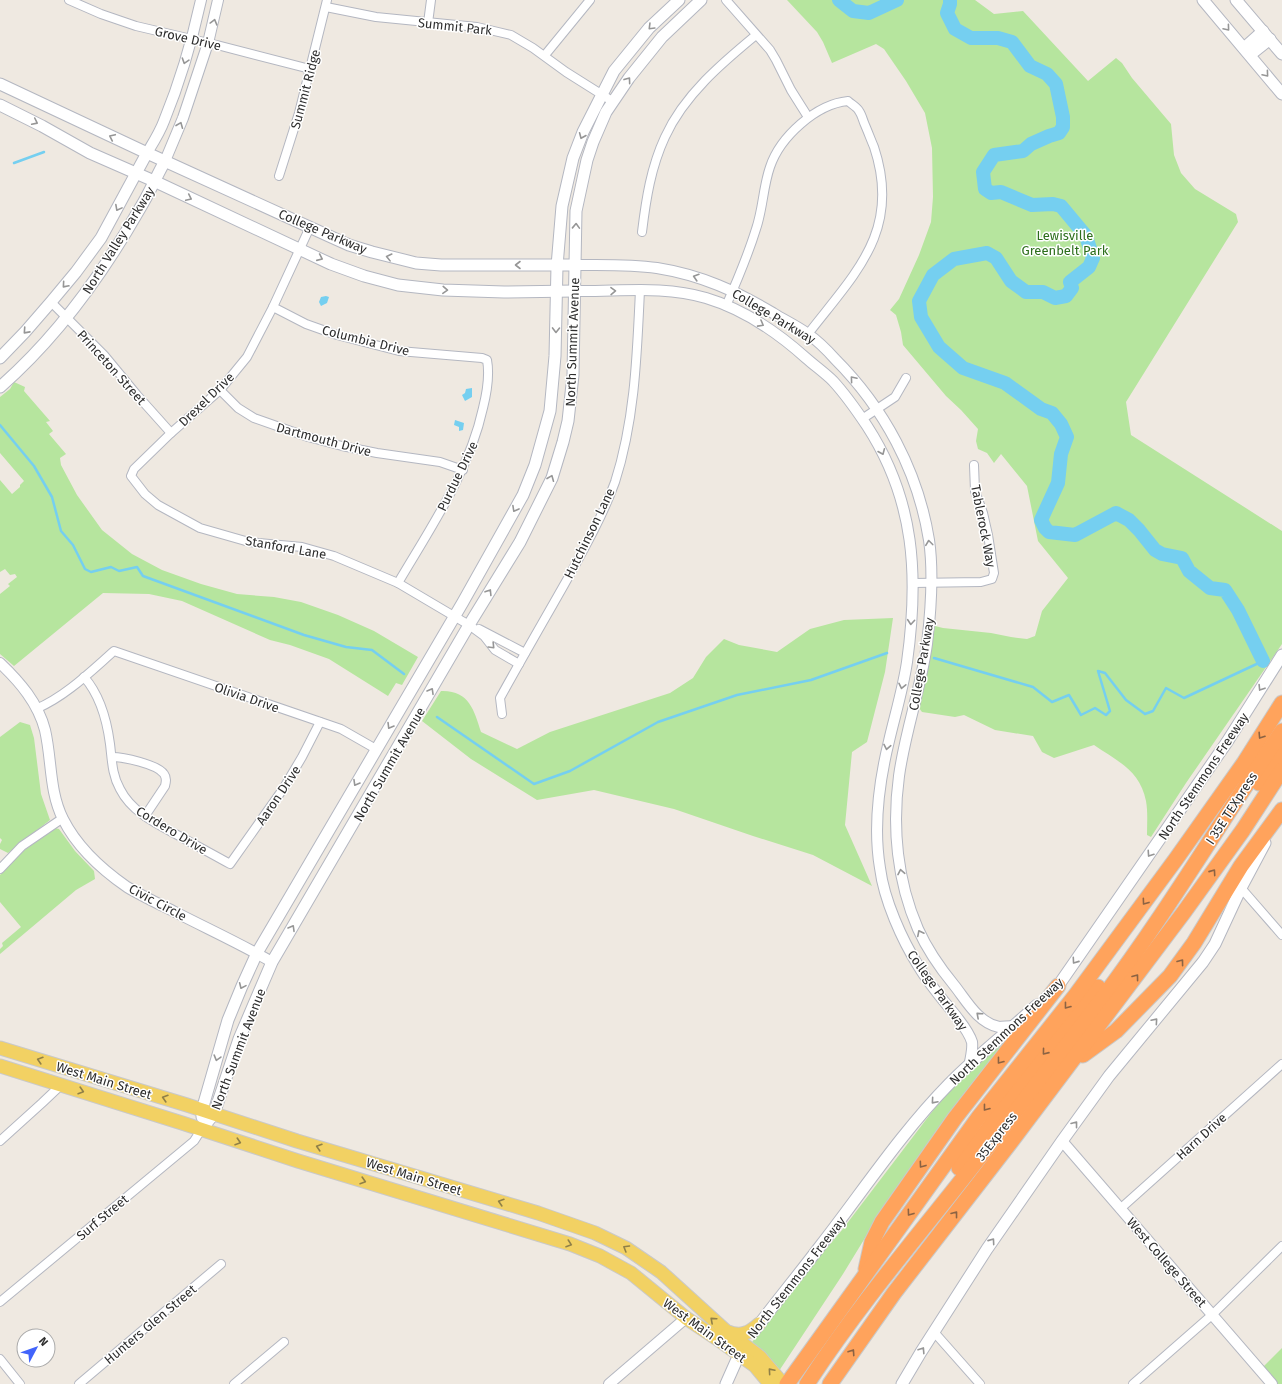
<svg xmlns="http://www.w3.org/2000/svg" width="1282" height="1384" font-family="'Fira Sans',sans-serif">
<rect width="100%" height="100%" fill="#efe9e1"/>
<!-- green -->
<g fill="#b6e59e">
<path d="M 787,0 L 975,0 L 994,14 L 1023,11 L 1088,81 L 1116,58 L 1122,63 L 1132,78 L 1171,124 L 1174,155 L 1181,173 L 1195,189 L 1236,214 L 1238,222 L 1126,402 L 1131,435 L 1282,531 L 1282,644 L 1186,783 L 1151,837 L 1147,835 C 1147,824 1148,812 1146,801 C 1140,770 1117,761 1094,745 L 1054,758 L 1042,752 L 1033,736 L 995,730 L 964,715 L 955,717 L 922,712 L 919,708 L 930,656 L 935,626 L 943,628 L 991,633 L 1011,637 L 1027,639 L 1035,636 L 1042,611 L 1068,578 L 1038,541 L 1027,486 L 1001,454 L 994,463 L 987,453 L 978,449 L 976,441 L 978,429 L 961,410 L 946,396 L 903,345 L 901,332 L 896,315 L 890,310 L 899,299 L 919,255 L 931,222 L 933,197 L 932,148 L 925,113 L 906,81 L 884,49 L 876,44 L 832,63 L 823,42 L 817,32 Z"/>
<polygon points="14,382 25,387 24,391 50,421 46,422 53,431 49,434 66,454 60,458 61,465 77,495 102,530 132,554 162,570 201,584 237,594 274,597 301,602 338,615 374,631 418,657 402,685 396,683 388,696 329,659 290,645 270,640 182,601 149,594 103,593 14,666 0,654 0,594 10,586 8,584 17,577 15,574 10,575 5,569 0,572 0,480 12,494 20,487 20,485 24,481 0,453 0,397 10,389"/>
<path d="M 893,618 L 885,672 L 867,742 L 852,752 L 845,825 L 872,886 L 813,855 L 753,836 L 674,809 L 594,790 L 537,800 L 471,759 L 422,721 L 441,691 C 469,690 474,710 481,732 L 517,749 L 550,732 L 670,693 L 693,678 L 706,657 L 724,639 L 739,645 L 777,652 L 810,629 L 844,620 Z"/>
<polygon points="20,722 30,725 34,738 41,794 50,820 8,853 0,849 0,844 2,840 0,838 0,737"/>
<polygon points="55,828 59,829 75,851 94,871 95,879 76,890 0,954 0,949 3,946 2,943 21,927 0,902 0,875 19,854"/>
<polygon points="1007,1040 911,1168 879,1215 843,1274 777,1374 742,1355 809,1269 842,1230 941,1100 957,1083"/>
<polygon points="1282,1348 1282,1384 1277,1384 1263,1367"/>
</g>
<!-- water -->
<g fill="#75cff0">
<polygon points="326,296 329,297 327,303 321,306 319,302 321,297"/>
<polygon points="472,388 472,397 465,401 462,395 465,393 466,389"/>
<polygon points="455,420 464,423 463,430 459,431 459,427 454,425"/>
</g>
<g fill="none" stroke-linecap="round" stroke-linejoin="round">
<!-- stream -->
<g stroke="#75cff0" stroke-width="2.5">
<polyline points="14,163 44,152"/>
<polyline points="0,425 34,466 52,497 61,531 73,545 85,569 91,572 111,567 119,571 137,567 143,576 304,635 346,647 372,650 404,674"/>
<polyline points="934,658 1033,687 1052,702 1069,695 1081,715 1095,708 1106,715 1110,711 1098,671 1105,673 1126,700 1145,714 1153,711 1166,688 1184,698 1263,661"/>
<polyline points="437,717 534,784 570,771 658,722 737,695 811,680 887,653"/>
</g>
<!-- river -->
<g stroke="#75cff0" stroke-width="14">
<polyline points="839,0 853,11 869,13 897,0"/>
<polyline points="950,0 950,4 947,13 955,29 971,38 998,38 1012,42 1030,66 1047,74 1056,84 1063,117 1063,127 1059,133 1049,136 1031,144 1023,151 994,155 983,172 985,189 991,193 1001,192 1032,205 1053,204 1061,206 1086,236 1093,258 1089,267 1070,282 1072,288 1066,296 1055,298 1043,292 1026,292 1011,281 996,258 987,253 954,259 933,275 919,301 921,317 939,347 963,368 1005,383 1041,409 1052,413 1061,424 1067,437 1061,454 1058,483 1041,520 1045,528 1049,532 1075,535 1116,513 1129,520 1139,530 1155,550 1162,554 1182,558 1189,571 1210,588 1225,590 1238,610 1263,661"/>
</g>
<defs>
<g id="minor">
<polyline points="69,0 101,14 136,26 217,45 310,69"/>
<polyline points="726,0 770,50 776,60 791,90 808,117"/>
<polyline points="326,7 376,17 477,27 511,35 533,48 566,72 612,101"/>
<polyline points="428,23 431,0"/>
<polyline points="545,55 590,0"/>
<polyline points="279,176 299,113 327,0"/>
<polyline points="310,227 273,307 247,357 220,390 171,433 134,469 131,476 145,494 158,505 200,528 249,542 302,547 334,556 398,583 469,625 484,636 495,650 519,664"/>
<path d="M 642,232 C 646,199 651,167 665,137 C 684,95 722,63 756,35"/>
<polyline points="51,302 104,355 137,395 171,433"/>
<path d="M 726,306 C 737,281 748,255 756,229 C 763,209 763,187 770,167 C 780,137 816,104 848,101 C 851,104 857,107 859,111 C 862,115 863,121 865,125 C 868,132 871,140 874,147 C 902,231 855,273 808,334"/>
<path d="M 273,307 L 306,324 L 337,335 L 399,351 L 482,358 L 487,360 C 490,376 487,392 483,408 C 469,472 431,527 398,583"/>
<polyline points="220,390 238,408 254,418 308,437 342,446 377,453 440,462 463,470"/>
<polyline points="862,419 895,397 906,378"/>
<polyline points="913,583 981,582 992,579 994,573 988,535 983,513 975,491 974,465"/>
<polyline points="479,629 525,653"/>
<path d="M 84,677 C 100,695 107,721 110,744 C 112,760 112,775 120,789 C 132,813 159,825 181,837 C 197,846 214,855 230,864 L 283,789 L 302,757 L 320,722"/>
<path d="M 36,709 C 66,696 90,672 114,651 L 341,729 L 376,749"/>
<path d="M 502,714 L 500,698 C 521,660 543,622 564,585 C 583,551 602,518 615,482 C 635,420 637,354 640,290"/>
<path d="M 112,757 C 123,757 157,764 164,774 C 167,778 166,782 165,786 L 145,816"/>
<polyline points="0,869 22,846 63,818"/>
<polyline points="1241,888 1282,935"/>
<polyline points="0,1141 42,1103 61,1085"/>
<polyline points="1120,1209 1282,1064"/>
<polyline points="0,1302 194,1141 201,1130"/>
<polyline points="934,1332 980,1384"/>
<polyline points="0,1359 20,1384"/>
<polyline points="79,1384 221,1264"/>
<polyline points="234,1384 284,1342"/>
<polyline points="1133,1384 1213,1314 1282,1246"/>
</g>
<g id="tertiary">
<path d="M 147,153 C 153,143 160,132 164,121 C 180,82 192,41 201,0"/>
<polyline points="165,161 183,118 208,43 218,0"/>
<path d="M 575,265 C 602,265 630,264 657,268 C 701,275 736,291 773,313 C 784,320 797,326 808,334 C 818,341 827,350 835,359 C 884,408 918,471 929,540 C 934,574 931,610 927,644 C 921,688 905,732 899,776 C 892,827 897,881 918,929 C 927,949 940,968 954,985 C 966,1000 978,1023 999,1027 C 1003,1027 1009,1026 1014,1026"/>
<path d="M 574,291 C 618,292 663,285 706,298 C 743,309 777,332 806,358 C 815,366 825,373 833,381 C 846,395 857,411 867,426 C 915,500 919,576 907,662 C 903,689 895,715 889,741 C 879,782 873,826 880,868 C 884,900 902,940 919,967 C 929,984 943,1000 956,1016 C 962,1024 969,1032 972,1042 C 973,1048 971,1056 970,1062"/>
<path d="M 0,663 C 20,682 38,703 45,730 C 52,760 49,791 63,819 C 77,847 101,869 127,887 C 142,896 159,904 175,912 C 208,929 241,944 272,962"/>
<polyline points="1062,1141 1272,1384"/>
<polyline points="609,1384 686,1318"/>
</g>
<g id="secondary">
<polyline points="1203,0 1282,94"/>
<polyline points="1236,0 1282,54"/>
<polyline points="1244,48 1263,31"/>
<polyline points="1250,55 1270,39"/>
<polyline points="0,84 147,153 329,236 349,245 372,252 416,263 441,265 575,265"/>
<polyline points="0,105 42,126 90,153 154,181 331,264 364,276 398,285 443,290 504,292 574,291"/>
<polyline points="0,358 25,332 51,302 76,272 101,238 147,153"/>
<path d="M 0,387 C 55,339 103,273 139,210 C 149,194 156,177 165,161"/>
<polyline points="1052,991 1058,986 1227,742 1282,655"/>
<polyline points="202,1117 202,1110 228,1020 242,986 257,953 463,602 523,495 535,465 550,411 555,356 557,266 562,206 573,158 583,132 614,71 649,28 679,0"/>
<polyline points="201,1130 214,1114 239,1039 272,962 469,625 520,542 552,478 563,442 568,421 573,375 576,211 587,160 593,142 606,112 629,78 662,37 701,0"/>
<path d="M 754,1331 C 776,1302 799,1274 821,1245 C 863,1191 901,1133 949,1084 C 976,1056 1008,1032 1037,1005"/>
<polyline points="726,1384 742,1348"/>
<polyline points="902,1384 921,1352 987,1249 1062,1141 1109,1076 1203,962 1215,944 1241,888 1265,843"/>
</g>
<g id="primary">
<polyline points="0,1048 187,1105 297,1141 538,1213 595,1233 626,1248 661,1272 726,1331 760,1357 783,1384"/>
<polyline points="0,1066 182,1123 298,1161 570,1244 600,1256 631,1273 686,1318 716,1338 755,1366 770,1384"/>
<path d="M 728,1332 C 741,1337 749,1333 759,1324"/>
</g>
<g id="motorway">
<polyline points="1259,783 1282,750"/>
<polyline points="1083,1055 1116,1031 1170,976 1194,943 1241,866 1282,810"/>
<polyline points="959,1168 1040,1059 1098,987"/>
<polyline points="866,1269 872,1242 882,1222 955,1118 1058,986"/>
<polyline points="787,1384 978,1118 1075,996 1176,859 1244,763 1282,703"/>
<path d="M 807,1384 C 850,1318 900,1257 949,1196 C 1000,1132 1051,1066 1101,1000 C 1166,914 1221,821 1282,731"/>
<polyline points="830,1384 894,1293 1010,1143 1184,912 1243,830 1282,770"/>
</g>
</defs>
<!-- minor casing -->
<use href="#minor" stroke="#b4b7c1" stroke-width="10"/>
<!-- tertiary casing -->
<use href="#tertiary" stroke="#b4b7c1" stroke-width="12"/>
<!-- secondary casing -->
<use href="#secondary" stroke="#b4b7c1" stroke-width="13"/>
<!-- primary casing -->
<use href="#primary" stroke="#c9c9c9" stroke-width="15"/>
<!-- motorway casing -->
<use href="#motorway" stroke="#c9c9c9" stroke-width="17"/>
<!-- minor -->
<use href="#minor" stroke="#fff" stroke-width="8"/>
<!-- tertiary -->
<use href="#tertiary" stroke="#fff" stroke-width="10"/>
<!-- secondary -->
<use href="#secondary" stroke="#fff" stroke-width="11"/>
<!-- primary -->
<use href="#primary" stroke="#f2d163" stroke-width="13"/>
<!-- motorway -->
<use href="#motorway" stroke="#ffa35c" stroke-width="15"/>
</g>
<!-- one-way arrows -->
<defs><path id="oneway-chevron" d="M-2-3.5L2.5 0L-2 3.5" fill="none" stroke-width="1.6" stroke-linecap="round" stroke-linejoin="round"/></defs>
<g stroke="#969696">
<use href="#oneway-chevron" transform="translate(214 22) rotate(-75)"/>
<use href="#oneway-chevron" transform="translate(651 27) rotate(135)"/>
<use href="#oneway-chevron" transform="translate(1227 28) rotate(50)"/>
<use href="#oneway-chevron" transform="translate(185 61) rotate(108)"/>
<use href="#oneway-chevron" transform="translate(1266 74) rotate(50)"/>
<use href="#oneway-chevron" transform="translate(628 80) rotate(-54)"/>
<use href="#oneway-chevron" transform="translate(35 122) rotate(26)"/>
<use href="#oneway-chevron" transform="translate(180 125) rotate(-68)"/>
<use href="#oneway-chevron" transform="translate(582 136) rotate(113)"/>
<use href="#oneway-chevron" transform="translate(112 137) rotate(-155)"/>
<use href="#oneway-chevron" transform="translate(189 198) rotate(25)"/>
<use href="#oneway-chevron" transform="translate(118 208) rotate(118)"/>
<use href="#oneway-chevron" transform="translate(576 226) rotate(-88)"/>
<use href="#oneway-chevron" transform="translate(389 257) rotate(-166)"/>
<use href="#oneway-chevron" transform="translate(320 258) rotate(24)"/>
<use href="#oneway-chevron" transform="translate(518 265) rotate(-180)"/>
<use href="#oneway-chevron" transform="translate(696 277) rotate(-163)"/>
<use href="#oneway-chevron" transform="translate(65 285) rotate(131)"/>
<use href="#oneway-chevron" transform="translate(445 290) rotate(3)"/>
<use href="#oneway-chevron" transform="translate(613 291) rotate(-1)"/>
<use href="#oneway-chevron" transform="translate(761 324) rotate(29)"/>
<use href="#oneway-chevron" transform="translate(556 330) rotate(91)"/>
<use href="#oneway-chevron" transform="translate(26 331) rotate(132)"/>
<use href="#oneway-chevron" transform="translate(853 379) rotate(-130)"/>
<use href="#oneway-chevron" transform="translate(882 452) rotate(67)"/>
<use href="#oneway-chevron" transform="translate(551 478) rotate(-68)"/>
<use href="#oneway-chevron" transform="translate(515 509) rotate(119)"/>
<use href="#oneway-chevron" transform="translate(929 543) rotate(-97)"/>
<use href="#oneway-chevron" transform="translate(489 592) rotate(-58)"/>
<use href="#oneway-chevron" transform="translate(911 622) rotate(95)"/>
<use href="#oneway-chevron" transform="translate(492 646) rotate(46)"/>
<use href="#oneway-chevron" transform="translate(902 686) rotate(102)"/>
<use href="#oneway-chevron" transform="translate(1261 688) rotate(122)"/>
<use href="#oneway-chevron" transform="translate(431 691) rotate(-60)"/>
<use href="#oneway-chevron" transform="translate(390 726) rotate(121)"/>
<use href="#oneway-chevron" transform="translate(887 747) rotate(101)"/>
<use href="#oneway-chevron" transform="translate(356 783) rotate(120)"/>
<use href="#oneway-chevron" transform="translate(1150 854) rotate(124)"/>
<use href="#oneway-chevron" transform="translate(901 872) rotate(-101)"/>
<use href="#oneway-chevron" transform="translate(292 928) rotate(-60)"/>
<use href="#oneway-chevron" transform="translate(920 933) rotate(-117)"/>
<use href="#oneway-chevron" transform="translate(1075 961) rotate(125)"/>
<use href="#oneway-chevron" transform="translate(242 986) rotate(114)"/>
<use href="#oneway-chevron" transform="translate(979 1015) rotate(-138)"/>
<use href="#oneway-chevron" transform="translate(1155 1021) rotate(-49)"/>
<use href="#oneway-chevron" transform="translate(217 1058) rotate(106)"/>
<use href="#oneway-chevron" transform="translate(934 1101) rotate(131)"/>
<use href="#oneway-chevron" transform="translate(1075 1124) rotate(-52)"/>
<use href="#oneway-chevron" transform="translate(992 1241) rotate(-55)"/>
<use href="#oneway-chevron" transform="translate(922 1350) rotate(-57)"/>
</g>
<g stroke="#8c6343">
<use href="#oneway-chevron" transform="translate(1261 736) rotate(123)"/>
<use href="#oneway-chevron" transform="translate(1213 872) rotate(-55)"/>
<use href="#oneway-chevron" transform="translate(1145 902) rotate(126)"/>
<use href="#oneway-chevron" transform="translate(1181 962) rotate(-53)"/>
<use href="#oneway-chevron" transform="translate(1136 977) rotate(-53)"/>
<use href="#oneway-chevron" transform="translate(1067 1006) rotate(128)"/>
<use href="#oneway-chevron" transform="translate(1045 1052) rotate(129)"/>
<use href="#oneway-chevron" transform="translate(1000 1061) rotate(128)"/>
<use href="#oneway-chevron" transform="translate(986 1108) rotate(128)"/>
<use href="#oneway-chevron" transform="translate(922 1165) rotate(126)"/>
<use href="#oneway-chevron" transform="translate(910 1213) rotate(126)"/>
<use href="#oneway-chevron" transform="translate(955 1214) rotate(-52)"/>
<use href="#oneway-chevron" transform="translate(852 1352) rotate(-56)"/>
</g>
<g stroke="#908048">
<use href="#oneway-chevron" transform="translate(40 1060) rotate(-163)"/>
<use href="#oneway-chevron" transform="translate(81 1091) rotate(17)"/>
<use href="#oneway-chevron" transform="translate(165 1098) rotate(-163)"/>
<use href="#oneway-chevron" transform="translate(238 1142) rotate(18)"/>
<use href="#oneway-chevron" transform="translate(319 1147) rotate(-163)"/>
<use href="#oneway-chevron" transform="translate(363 1181) rotate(17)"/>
<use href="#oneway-chevron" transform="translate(501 1202) rotate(-163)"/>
<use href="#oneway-chevron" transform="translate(569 1244) rotate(19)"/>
<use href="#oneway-chevron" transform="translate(626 1248) rotate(-149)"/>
<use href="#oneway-chevron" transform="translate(713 1320) rotate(-138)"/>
<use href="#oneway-chevron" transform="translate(771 1371) rotate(-131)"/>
</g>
<g text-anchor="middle" stroke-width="3" stroke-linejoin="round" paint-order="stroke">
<!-- street labels -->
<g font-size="13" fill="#2e2e2e" stroke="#fff">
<text transform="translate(455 26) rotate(6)" y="5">Summit Park</text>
<text transform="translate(188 38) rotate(13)" y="5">Grove Drive</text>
<text transform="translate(305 89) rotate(-75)" y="5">Summit Ridge</text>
<text transform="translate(323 231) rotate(23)" y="5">College Parkway</text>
<text transform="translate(118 240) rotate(-58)" y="5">North Valley Parkway</text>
<text transform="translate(774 316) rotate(31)" y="5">College Parkway</text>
<text transform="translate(366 340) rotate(14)" y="5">Columbia Drive</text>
<text transform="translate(572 342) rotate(-88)" y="5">North Summit Avenue</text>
<text transform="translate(112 367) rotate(48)" y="5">Princeton Street</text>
<text transform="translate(206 399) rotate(-44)" y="5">Drexel Drive</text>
<text transform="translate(324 439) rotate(15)" y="5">Dartmouth Drive</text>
<text transform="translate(457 476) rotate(-64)" y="5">Purdue Drive</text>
<text transform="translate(984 526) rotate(79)" y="5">Tablerock Way</text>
<text transform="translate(589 533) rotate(-64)" y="5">Hutchinson Lane</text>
<text transform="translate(286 547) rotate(10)" y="5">Stanford Lane</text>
<text transform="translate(921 664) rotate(-80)" y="5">College Parkway</text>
<text transform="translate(247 697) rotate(19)" y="5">Olivia Drive</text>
<text transform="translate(389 764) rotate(-60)" y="5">North Summit Avenue</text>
<text transform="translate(1203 776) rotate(-56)" y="5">North Stemmons Freeway</text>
<text transform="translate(278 795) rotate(-56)" y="5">Aaron Drive</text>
<text transform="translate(1231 808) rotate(-57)" y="5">I 35E TEXpress</text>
<text transform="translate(172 830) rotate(31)" y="5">Cordero Drive</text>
<text transform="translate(158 902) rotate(28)" y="5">Civic Circle</text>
<text transform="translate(938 990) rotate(55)" y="5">College Parkway</text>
<text transform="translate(1006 1031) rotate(-43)" y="5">North Stemmons Freeway</text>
<text transform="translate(238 1049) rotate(-69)" y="5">North Summit Avenue</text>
<text transform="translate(104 1080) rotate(17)" y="5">West Main Street</text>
<text transform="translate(996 1136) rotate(-52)" y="5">35Express</text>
<text transform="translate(1201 1136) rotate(-42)" y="5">Harn Drive</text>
<text transform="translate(414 1176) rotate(17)" y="5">West Main Street</text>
<text transform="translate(102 1217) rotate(-40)" y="5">Surf Street</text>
<text transform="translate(1167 1262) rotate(49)" y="5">West College Street</text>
<text transform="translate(796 1277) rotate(-52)" y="5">North Stemmons Freeway</text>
<text transform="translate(150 1324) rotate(-40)" y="5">Hunters Glen Street</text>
<text transform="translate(705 1330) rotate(36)" y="5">West Main Street</text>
</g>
<!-- park labels -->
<g font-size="13" fill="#2c6e1b" stroke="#fff">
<text x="1065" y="240">Lewisville<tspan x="1065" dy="15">Greenbelt Park</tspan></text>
</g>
</g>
<!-- north arrow -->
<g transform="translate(36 1348) rotate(49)"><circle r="19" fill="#ffffff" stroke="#ababab"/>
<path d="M0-3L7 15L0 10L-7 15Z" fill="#4264fb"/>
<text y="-6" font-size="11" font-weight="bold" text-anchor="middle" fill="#2e2e2e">N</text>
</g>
</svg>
